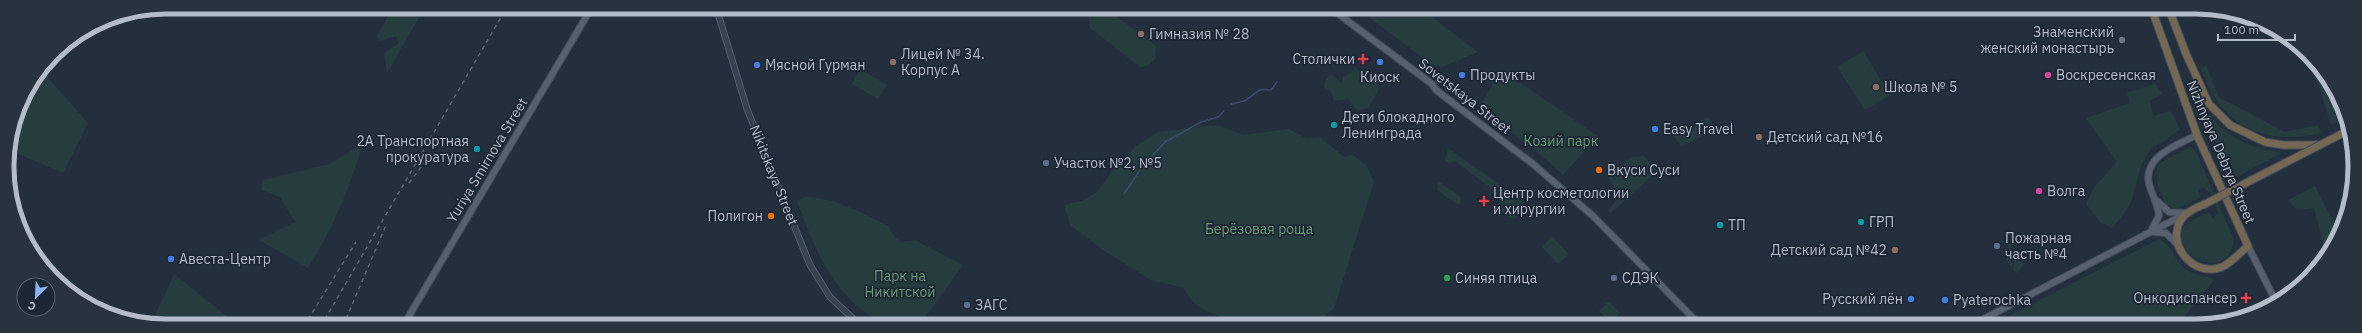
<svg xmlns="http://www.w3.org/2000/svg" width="2362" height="333" font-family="'IBM Plex Sans',sans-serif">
<rect width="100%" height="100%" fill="#242f3e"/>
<!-- green -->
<g fill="#263c3f">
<polygon points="393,7 425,7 387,73 384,53 399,43 396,36 380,41 377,36"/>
<polygon points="1363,7 1419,7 1478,52 1442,67 1432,65 1361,11"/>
<polygon points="1098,9 1106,9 1156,46 1155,59 1147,66 1140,67 1090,28 1089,18"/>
<path d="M 2167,23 C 2183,60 2195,107 2228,133 C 2243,145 2263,149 2282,153 L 2229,181 Z"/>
<polygon points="1863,51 1890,95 1865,110 1837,67"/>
<path d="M 2310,57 C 2327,70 2331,102 2338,122 L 2331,125 Z"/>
<path d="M 2206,65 L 2219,97 L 2285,132 L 2318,125 L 2321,133 C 2282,143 2237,135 2215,98 C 2209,89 2205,78 2200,68 Z"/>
<polygon points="1355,67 1376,83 1379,89 1368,108 1358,111 1348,99 1334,101 1331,91 1324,87 1326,79 1332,74 1341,83 1343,77 1352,72"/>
<polygon points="44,68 50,80 88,123 63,173 9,150 19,105"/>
<polygon points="860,69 887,85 878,99 852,84"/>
<polygon points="1501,70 1598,136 1563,175 1540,154 1479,108"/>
<polygon points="2155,84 2162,94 2150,101 2153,116 2171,111 2180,130 2151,149 2142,163 2131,202 2123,215 2112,228 2101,223 2086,204 2095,186 2117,162 2086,118 2130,103 2127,93"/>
<polygon points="1709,117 1716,130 1681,146 1673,135"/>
<path d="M 1219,125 L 1243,135 L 1289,129 L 1306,138 L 1320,137 L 1344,157 L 1353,155 L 1367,166 L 1374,182 L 1334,308 L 1324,317 L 1318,318 L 1316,326 L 1238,326 C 1215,310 1197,316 1184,288 L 1151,280 L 1103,250 L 1071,226 L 1064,205 L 1082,201 L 1097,192 L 1113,170 L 1135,147 L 1157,132 Z"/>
<path d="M 363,143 C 350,187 333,229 308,268 L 259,240 L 295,222 L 280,197 L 262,190 L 262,180 L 330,164 Z"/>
<path d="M 2190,147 L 2195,149 L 2234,240 C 2225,289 2167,249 2184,226 C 2190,220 2202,216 2209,212 L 2213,218 L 2219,213 L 2210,192 L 2202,187 L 2198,190 L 2201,197 L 2177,209 L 2166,205 C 2160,191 2151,176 2160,163 Z"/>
<polygon points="1448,148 1522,201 1525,204 1523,210 1514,219 1498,212 1500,195 1455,161 1449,163 1445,161"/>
<polygon points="1644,156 1657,171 1611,213 1608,211 1621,194 1613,187 1609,178 1631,157"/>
<polygon points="1438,181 1461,197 1460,204 1455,203 1437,190"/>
<polygon points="2315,186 2339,234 2326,255 2314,208 2297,210 2288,200"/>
<path d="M 806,196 L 832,201 L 856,210 L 888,226 L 895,237 L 903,242 L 915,240 L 963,265 L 919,326 C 910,326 897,328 889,325 C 836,304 815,250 797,201 Z"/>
<polygon points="1552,236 1569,254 1558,264 1542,247"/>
<path d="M 2159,239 C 2171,244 2175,260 2184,268 C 2193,276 2206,274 2214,280 L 2177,326 L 2153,326 L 2147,320 L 2150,326 L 2136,326 L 2145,318 L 2133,326 L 1989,326 Z"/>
<polygon points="2009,242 2023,265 2017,273 2013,270 2015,259 2011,258 2012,268 2006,259 2012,254 2006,243"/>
<polygon points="174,274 239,326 151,324"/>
<polygon points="1609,301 1620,313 1610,322 1599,311"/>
</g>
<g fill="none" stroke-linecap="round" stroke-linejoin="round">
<!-- stream -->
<g stroke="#394c67" stroke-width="1.5">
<path d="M 1231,104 C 1235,103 1242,102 1246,100 C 1257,93 1256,88 1271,90 L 1277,82"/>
<polyline points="1124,194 1142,167 1165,142 1201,122 1218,117 1224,111"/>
</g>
<defs>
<polyline id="minor" points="716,7 747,109 810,265 830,297 861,326"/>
<g id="major">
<polyline points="1329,7 1432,84 1436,90 1533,164 1593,216 1701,326"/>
<polyline points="2157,201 2169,212 2185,213"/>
<path d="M 2152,229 L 2159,216 C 2158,204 2152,195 2149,184 C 2143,156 2177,145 2197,135"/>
<polyline points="2153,232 2166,233 2178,245"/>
<polyline points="2248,246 2276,302"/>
<polyline points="403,326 592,7"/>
<polyline points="1970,326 2187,213"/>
</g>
<g id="highway">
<path d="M 2151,7 L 2197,135 L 2248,246 C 2240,253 2231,263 2222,267 C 2193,279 2162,241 2184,216 C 2190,210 2198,207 2205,204"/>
<polyline points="2168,7 2187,56 2209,104 2230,125 2265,142 2283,145 2320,145 2349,130"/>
</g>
</defs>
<!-- minor casing -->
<use href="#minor" stroke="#565f6c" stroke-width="7"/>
<!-- major casing -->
<use href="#major" stroke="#414a57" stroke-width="8"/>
<!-- highway casing -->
<use href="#highway" stroke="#434c59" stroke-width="9"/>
<!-- minor -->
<use href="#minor" stroke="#38414e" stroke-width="5"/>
<!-- major -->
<use href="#major" stroke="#56606e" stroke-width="6"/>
<!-- highway -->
<use href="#highway" stroke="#746855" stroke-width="7"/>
<!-- rail -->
<g stroke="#5a6575" stroke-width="1.5" stroke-dasharray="4 4" stroke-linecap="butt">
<polyline points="409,183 428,158"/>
<polyline points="304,326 356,242"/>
<polyline points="321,326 507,7"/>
<polyline points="343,326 386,225"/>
</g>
<defs>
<polyline id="highway-bridge" points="2205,204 2320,145"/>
</defs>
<!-- highway-bridge casing -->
<use href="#highway-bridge" stroke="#434c59" stroke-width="9" stroke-linecap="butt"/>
<!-- highway-bridge -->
<use href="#highway-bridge" stroke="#746855" stroke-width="7"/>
</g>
<!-- markers -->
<g fill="#8d6e63" stroke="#1d2633" stroke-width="1.5">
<circle cx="1141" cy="34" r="4"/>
<circle cx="893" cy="62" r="4"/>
<circle cx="1876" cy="87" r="4"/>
<circle cx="1759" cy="137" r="4"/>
<circle cx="1895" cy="250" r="4"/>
</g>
<circle fill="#6b7280" stroke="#1d2633" stroke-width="1.5" cx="2122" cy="40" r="4"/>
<g fill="#e0444e" stroke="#1d2633" stroke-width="1.5">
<path d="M1361 53h4v4h4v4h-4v4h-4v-4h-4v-4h4z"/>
<path d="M1482 195h4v4h4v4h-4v4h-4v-4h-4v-4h4z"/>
<path d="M2244 292h4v4h4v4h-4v4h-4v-4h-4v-4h4z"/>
</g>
<g fill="#3f7fe0" stroke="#1d2633" stroke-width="1.5">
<circle cx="1380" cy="62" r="4"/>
<circle cx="757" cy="65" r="4"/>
<circle cx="1462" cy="75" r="4"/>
<circle cx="1655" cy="129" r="4"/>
<circle cx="171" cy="259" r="4"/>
<circle cx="1911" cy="299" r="4"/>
<circle cx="1945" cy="300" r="4"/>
</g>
<g fill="#d1479c" stroke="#1d2633" stroke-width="1.5">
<circle cx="2048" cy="75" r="4"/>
<circle cx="2039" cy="191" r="4"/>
</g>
<g fill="#0f9aa8" stroke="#1d2633" stroke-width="1.5">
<circle cx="1334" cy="125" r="4"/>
<circle cx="477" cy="149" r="4"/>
<circle cx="1861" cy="222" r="4"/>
<circle cx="1720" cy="225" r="4"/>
</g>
<g fill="#5c6f8a" stroke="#1d2633" stroke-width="1.5">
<circle cx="1046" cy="163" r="4"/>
<circle cx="1997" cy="246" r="4"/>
<circle cx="1614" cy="278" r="4"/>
<circle cx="967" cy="305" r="4"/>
</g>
<g fill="#e8710a" stroke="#1d2633" stroke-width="1.5">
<circle cx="1599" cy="170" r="4"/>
<circle cx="771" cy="216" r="4"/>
</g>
<circle fill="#2e9e5b" stroke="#1d2633" stroke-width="1.5" cx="1447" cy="278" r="4"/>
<g text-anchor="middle" stroke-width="3.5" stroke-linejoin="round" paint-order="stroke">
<!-- poi labels -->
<g font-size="14" fill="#b4bcc9" stroke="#1d2633" text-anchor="start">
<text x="2114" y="37" text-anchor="end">Знаменский<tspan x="2114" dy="16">женский монастырь</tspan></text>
<text x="1149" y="39">Гимназия № 28</text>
<text x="901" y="59">Лицей № 34.<tspan x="901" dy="16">Корпус А</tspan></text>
<text x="1355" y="64" text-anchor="end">Столички</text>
<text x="765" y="70">Мясной Гурман</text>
<text x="1470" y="80">Продукты</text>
<text x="2056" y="80">Воскресенская</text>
<text x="1380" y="82" text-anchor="middle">Киоск</text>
<text x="1884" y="92">Школа № 5</text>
<text x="1342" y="122">Дети блокадного<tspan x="1342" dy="16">Ленинграда</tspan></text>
<text x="1663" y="134">Easy Travel</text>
<text x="1767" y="142">Детский сад №16</text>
<text x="469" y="146" text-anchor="end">2А Транспортная<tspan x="469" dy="16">прокуратура</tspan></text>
<text x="1054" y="168">Участок №2, №5</text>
<text x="1607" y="175">Вкуси Суси</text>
<text x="2047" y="196">Волга</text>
<text x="1493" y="198">Центр косметологии<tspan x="1493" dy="16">и хирургии</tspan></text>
<text x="763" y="221" text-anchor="end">Полигон</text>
<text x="1869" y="227">ГРП</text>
<text x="1728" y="230">ТП</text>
<text x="2005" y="243">Пожарная<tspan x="2005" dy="16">часть №4</tspan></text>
<text x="1887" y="255" text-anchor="end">Детский сад №42</text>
<text x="179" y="264">Авеста-Центр</text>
<text x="1455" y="283">Синяя птица</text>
<text x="1622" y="283">СДЭК</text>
<text x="2237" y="303" text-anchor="end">Онкодиспансер</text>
<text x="1903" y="304" text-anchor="end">Русский лён</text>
<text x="1953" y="305">Pyaterochka</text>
<text x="975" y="310">ЗАГС</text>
</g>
<!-- street labels -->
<g font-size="14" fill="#b4bcc9" stroke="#1d2633">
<text transform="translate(1465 96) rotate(38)" y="5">Sovetskaya Street</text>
<text transform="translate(2221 152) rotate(67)" y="5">Nizhnyaya Debrya Street</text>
<text transform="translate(487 160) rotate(-59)" y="5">Yuriya Smirnova Street</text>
<text transform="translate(774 175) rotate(68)" y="5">Nikitskaya Street</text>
</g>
<!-- park labels -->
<g font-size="14" fill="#6b9a76" stroke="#1d2633">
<text x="1561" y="146">Козий парк</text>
<text x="1259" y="234">Берёзовая роща</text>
<text x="900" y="281">Парк на<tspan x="900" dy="16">Никитской</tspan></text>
</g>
</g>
<!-- crop -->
<path d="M0 0H2362V333H0ZM166 14H2196A152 152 0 0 1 2348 166V167A152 152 0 0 1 2196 319H166A152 152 0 0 1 14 167V166A152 152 0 0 1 166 14Z" fill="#29323f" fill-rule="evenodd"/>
<path fill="none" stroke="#b4bcc9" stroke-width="5" d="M166 14H2196A152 152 0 0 1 2348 166V167A152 152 0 0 1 2196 319H166A152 152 0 0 1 14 167V166A152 152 0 0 1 166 14Z"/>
<!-- north arrow -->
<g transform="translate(36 297) rotate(204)"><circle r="19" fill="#1d2633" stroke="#59626f"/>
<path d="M0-3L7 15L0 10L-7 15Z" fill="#8ab4f8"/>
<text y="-6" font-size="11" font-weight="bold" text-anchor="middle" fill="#b4bcc9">С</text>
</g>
<!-- scale -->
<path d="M2218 34v6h77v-6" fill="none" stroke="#b4bcc9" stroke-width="2"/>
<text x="2224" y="34" font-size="12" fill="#b4bcc9" stroke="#1d2633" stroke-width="3" paint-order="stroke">100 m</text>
</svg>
